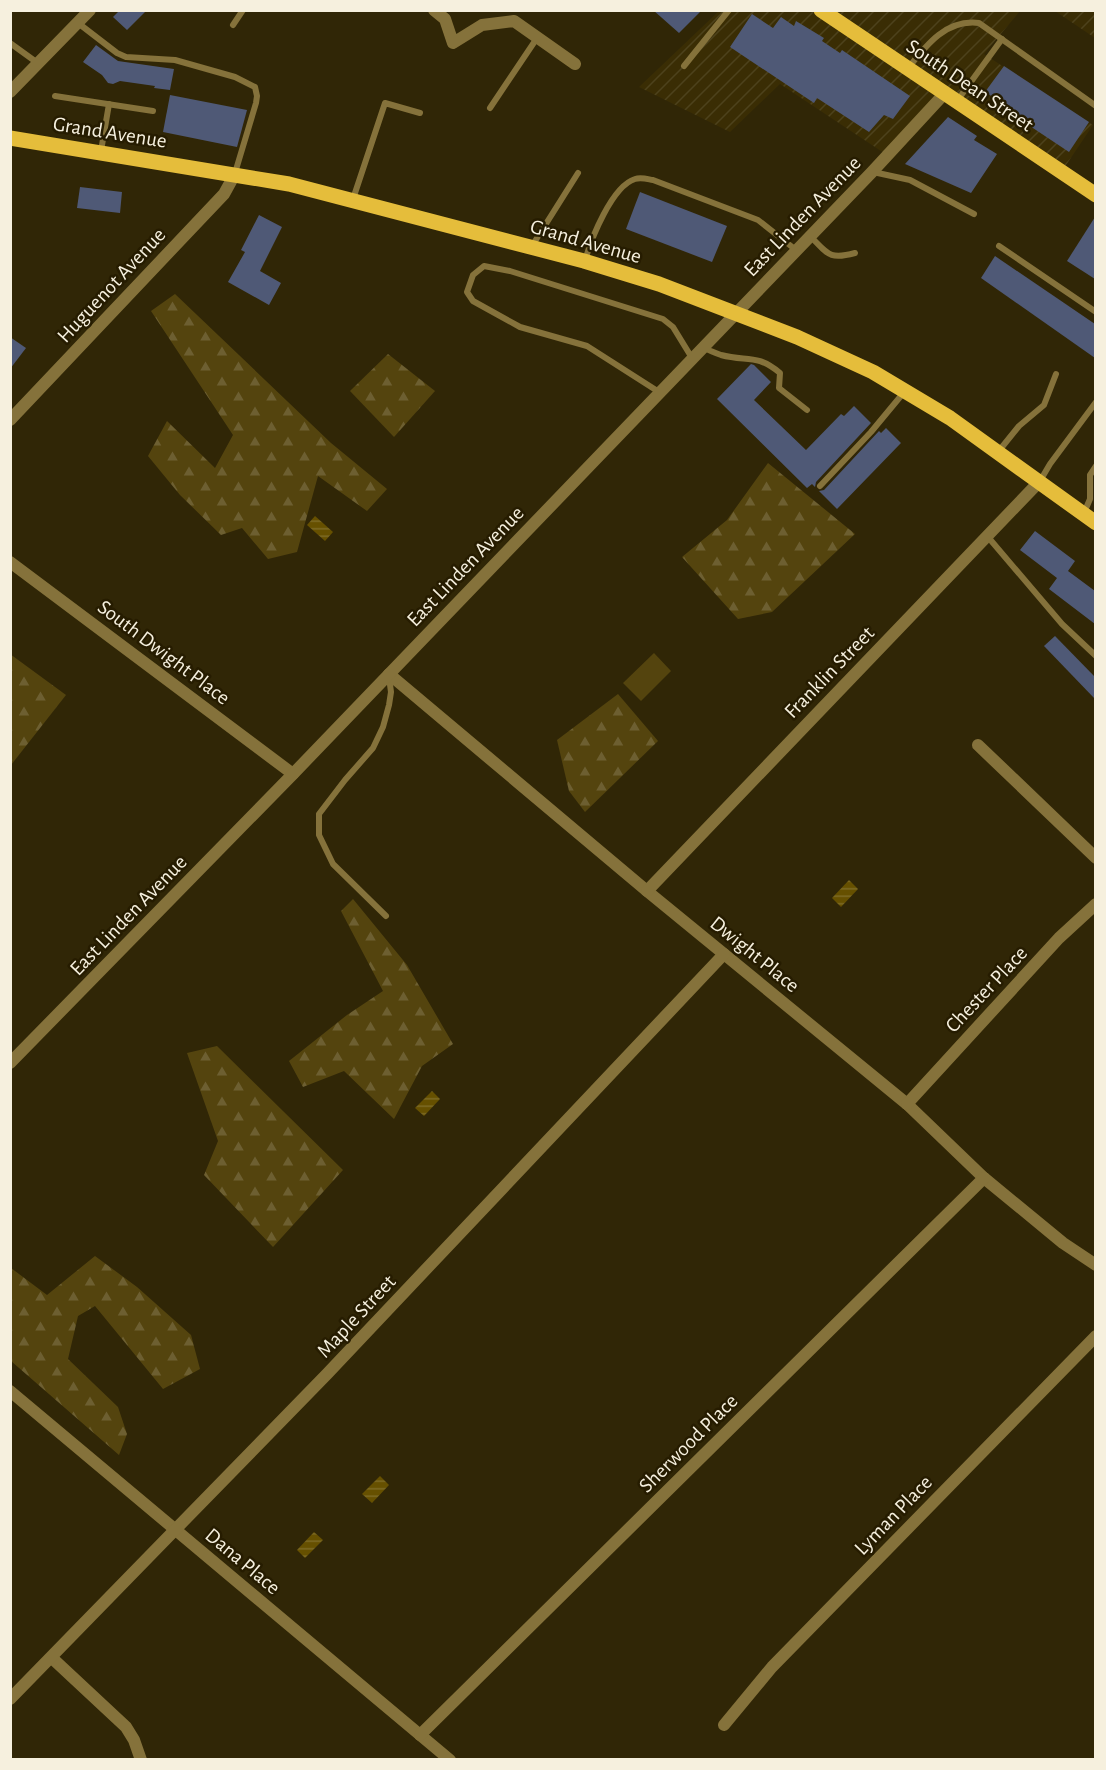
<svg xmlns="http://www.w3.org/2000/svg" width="1106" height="1770" font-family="'Alegreya Sans',sans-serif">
<defs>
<pattern id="industrial-furrows" width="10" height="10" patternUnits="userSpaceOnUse" patternTransform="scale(1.5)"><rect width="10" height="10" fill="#3a2d04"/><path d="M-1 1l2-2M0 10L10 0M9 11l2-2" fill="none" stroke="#4d421c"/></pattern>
<pattern id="forest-firs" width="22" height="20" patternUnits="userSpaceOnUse" patternTransform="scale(1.5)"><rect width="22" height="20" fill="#54440e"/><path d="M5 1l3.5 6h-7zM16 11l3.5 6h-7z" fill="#6d5f31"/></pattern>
<pattern id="water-rules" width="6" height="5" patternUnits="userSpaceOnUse" patternTransform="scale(1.5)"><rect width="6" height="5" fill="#665000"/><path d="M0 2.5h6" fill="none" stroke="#7c6a25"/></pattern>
</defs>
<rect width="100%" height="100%" fill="#302606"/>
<!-- industrial -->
<g fill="url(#industrial-furrows)">
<polygon points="719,11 1020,11 984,54 1093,125 1060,174 944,95 887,155 780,84 730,132 639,87"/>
<polygon points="1055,11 1095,11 1095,38"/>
</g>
<!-- forest -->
<g fill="url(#forest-firs)">
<polygon points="175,294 331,443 387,489 367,511 318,476 297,552 268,559 242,528 221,535 180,495 148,456 167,421 215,468 233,435 151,311"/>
<polygon points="388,354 435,391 394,437 350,391"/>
<polygon points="768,463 855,534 772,612 738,619 682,557 727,520"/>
<polygon points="10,654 66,695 11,765 10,765"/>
<polygon points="618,694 658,741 585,812 569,791 557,740"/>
<polygon points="353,899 407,965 453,1044 422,1066 394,1119 344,1071 303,1087 289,1061 347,1015 383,991 341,911"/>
<polygon points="217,1046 343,1170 273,1247 204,1175 218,1141 187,1053"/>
<polygon points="95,1256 137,1287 191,1335 200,1369 163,1389 95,1306 78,1316 68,1359 118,1407 127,1434 119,1455 11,1361 11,1268 47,1295"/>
</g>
<!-- garden -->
<polygon fill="#54440e" points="654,653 671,671 641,701 623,683"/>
<!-- water -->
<g fill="url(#water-rules)">
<polygon points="315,516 333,532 325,541 307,525"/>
<polygon points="849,880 858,889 841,907 832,898"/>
<polygon points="432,1091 440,1099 424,1116 415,1108"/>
<polygon points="380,1476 389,1485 372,1503 362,1494"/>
<polygon points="314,1532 323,1540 305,1558 297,1550"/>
</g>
<!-- building -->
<g fill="#4f5976">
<polygon points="120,10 147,10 127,30 113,17"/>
<polygon points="653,10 702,10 679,33"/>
<polygon points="752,14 773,28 781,17 794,26 796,21 824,38 822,41 840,53 842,50 910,96 893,119 884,115 869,132 817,98 814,103 730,47"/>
<polygon points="96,45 118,61 174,69 170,90 154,88 155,86 120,81 113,84 108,83 102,75 83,62"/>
<polygon points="1004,66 1089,122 1069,152 994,102 996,99 985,92"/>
<polygon points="170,95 247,110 237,147 163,132"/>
<polygon points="948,117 977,136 974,140 997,154 971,193 905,164"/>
<polygon points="80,187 122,192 120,213 77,208"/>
<polygon points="640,192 727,226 712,262 626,229"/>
<polygon points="259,215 282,227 260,271 281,283 269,305 228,282 245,252 241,250"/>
<polygon points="1095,217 1095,279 1067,261"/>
<polygon points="995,256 1095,324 1095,358 981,278"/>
<polygon points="10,337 26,348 10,369"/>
<polygon points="751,364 754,365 771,382 754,400 806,450 841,414 844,416 854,406 871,423 816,482 815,487 812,484 807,488 717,399"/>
<polygon points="886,428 901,443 837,509 819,491 824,490 879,431 881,433"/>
<polygon points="1035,531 1075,561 1068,571 1095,591 1095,624 1049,589 1057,578 1020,550"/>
<polygon points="1055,636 1095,677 1095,699 1044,646"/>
</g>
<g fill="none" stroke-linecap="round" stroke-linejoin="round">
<!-- service -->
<g stroke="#85723b" stroke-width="6">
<polyline points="78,23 117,53 126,57 175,60 235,77 255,87 257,96 256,103 235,173"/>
<polyline points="233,25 243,10"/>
<polyline points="10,43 39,64"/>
<polyline points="684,66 729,10"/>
<path d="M 909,67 C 927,44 947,19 979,23 L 1096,106"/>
<polyline points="55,96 153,111"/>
<polyline points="957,101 1002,39"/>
<polyline points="490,108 537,38"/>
<polyline points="101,151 109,104"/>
<polyline points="873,172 910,180 974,214"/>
<polyline points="353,199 385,103 420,113"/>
<path d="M 810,236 C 828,254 829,260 855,253"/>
<polyline points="532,246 578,173"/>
<polyline points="999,246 1096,312"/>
<path d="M 585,261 C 591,239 612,186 635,179 C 641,177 647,179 653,180 L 758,220 L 796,250"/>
<path d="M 703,348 C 709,350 715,353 721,355 C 747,362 756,353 780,373 L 779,388 L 807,410"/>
<polyline points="659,392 587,346 520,327 473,301 467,292 473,275 484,266 510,271 663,319 673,327 692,358"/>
<polyline points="998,452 1019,426 1044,405 1056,374"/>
<polyline points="1040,481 1050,464 1096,402"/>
<polyline points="820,486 871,432 905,391"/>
<polyline points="1084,513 1090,499 1090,475 1096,466"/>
<polyline points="988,537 1062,624 1096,656"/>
<polyline points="386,916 333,864 319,835 319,814 345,780 373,748 383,727 389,705 391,692 389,677"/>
</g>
<!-- minor -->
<g stroke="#85723b" stroke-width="12">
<polyline points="434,10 445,19 453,43 482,25 514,21 575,64"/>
<polyline points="10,420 224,194 235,174"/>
<polyline points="10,562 293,774"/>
<polyline points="389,674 647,891 907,1104 984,1178 1063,1243 1096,1265"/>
<polyline points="978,745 1096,858"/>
<polyline points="647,891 1039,482"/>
<polyline points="10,1063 293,774 872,172 945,93"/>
<polyline points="907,1104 1059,938 1096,904"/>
<polyline points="10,1391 450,1760"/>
<polyline points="52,1658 126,1727 134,1740 141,1760"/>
<polyline points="10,1699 327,1374 724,954"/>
<polyline points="724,1725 772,1667 1096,1336"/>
<polyline points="420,1735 984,1178"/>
</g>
<!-- tertiary -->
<polyline stroke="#85723b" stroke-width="12" points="10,92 90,10"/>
<!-- primary -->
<g stroke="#e5bd3b" stroke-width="15">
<polyline points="821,10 1096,195"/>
<polyline points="10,138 289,184 584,261 659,284 797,337 873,372 950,418 1096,523"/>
</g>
</g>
<g text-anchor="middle" stroke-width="5" stroke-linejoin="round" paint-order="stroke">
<!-- street labels -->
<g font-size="21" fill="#f6f0de" stroke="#261c00">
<text transform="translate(970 85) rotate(34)" y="7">South Dean Street</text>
<text transform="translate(110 132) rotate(9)" y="7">Grand Avenue</text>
<text transform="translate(802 216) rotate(-46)" y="7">East Linden Avenue</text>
<text transform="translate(586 241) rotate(16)" y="7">Grand Avenue</text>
<text transform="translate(111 285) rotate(-47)" y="7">Huguenot Avenue</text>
<text transform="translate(465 566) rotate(-46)" y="7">East Linden Avenue</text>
<text transform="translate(164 652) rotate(37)" y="7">South Dwight Place</text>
<text transform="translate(829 672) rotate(-46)" y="7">Franklin Street</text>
<text transform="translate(128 915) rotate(-46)" y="7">East Linden Avenue</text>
<text transform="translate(755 954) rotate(39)" y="7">Dwight Place</text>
<text transform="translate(986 989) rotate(-47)" y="7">Chester Place</text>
<text transform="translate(356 1316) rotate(-47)" y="7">Maple Street</text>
<text transform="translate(688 1443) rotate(-45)" y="7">Sherwood Place</text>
<text transform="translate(893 1515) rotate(-46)" y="7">Lyman Place</text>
<text transform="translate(243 1561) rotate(40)" y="7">Dana Place</text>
</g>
</g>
<!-- border -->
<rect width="1106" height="1770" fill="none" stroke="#f6f0de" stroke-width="24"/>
</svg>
